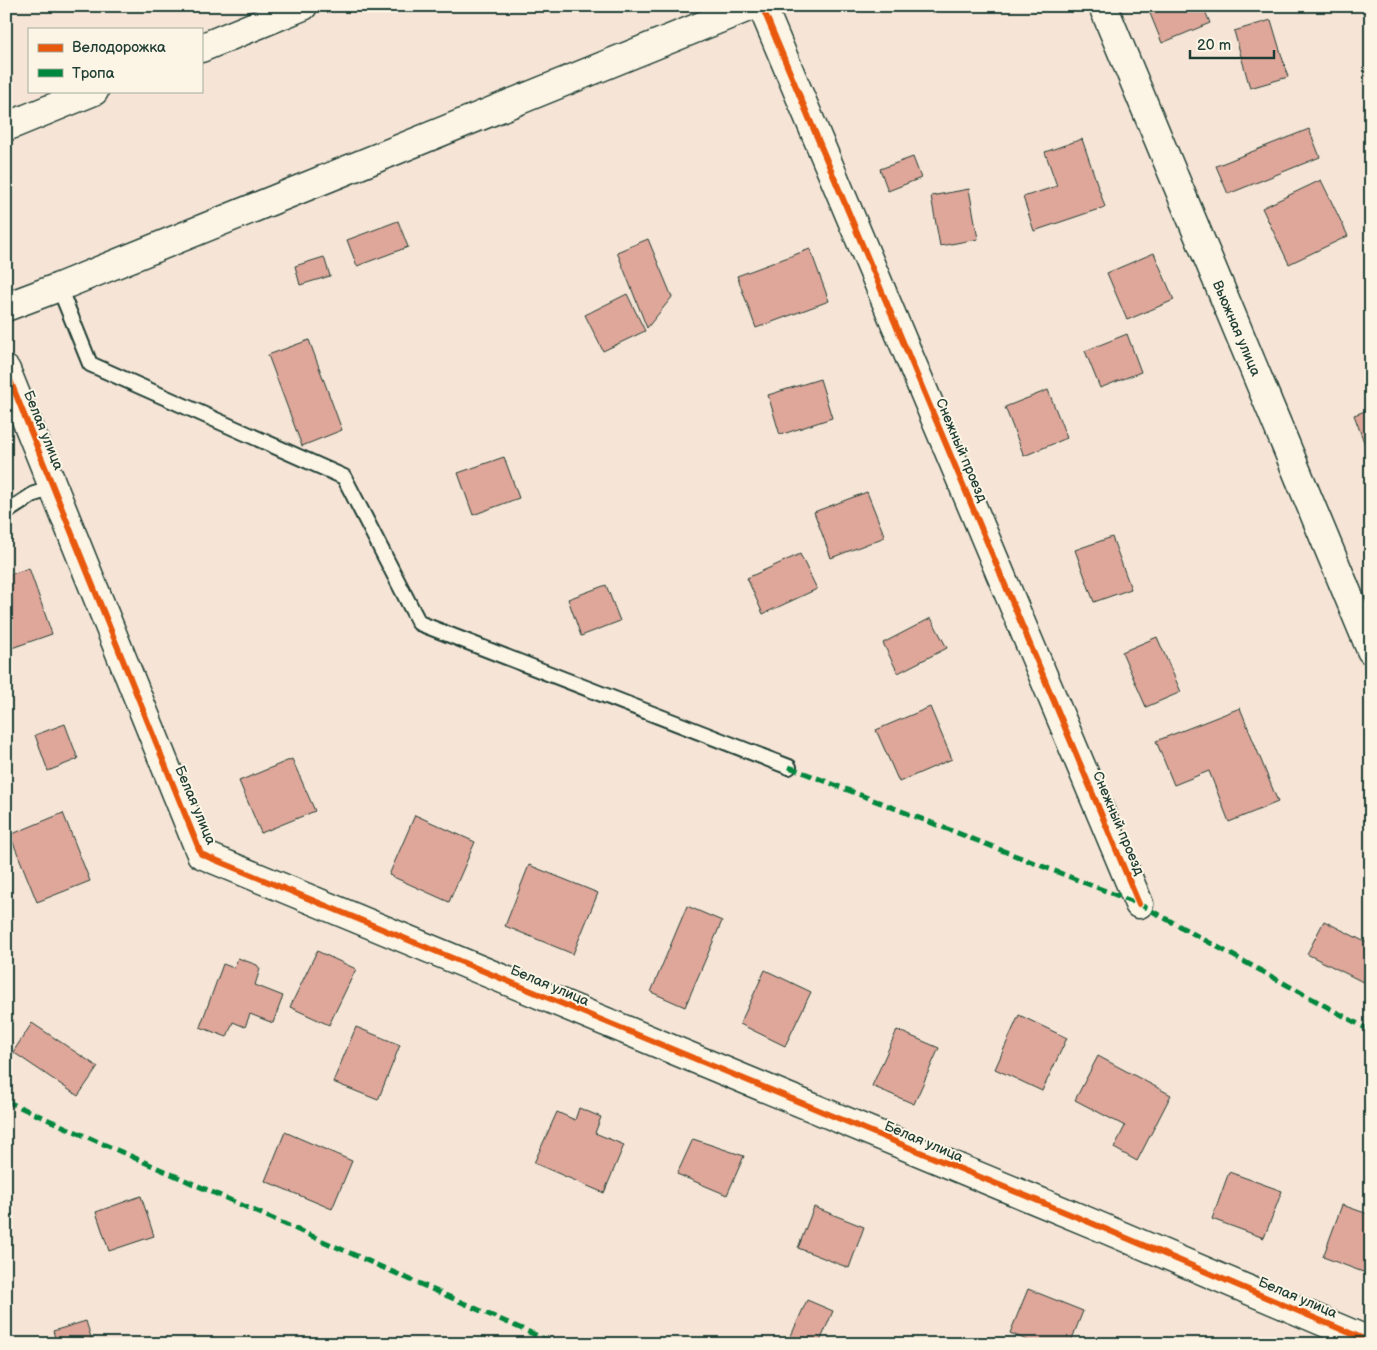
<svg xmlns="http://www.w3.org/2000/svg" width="1377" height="1350" font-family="'Balsamiq Sans',sans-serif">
<rect width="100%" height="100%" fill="#f6e5d6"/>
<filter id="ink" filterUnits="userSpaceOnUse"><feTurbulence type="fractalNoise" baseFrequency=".02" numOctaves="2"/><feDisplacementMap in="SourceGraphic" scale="10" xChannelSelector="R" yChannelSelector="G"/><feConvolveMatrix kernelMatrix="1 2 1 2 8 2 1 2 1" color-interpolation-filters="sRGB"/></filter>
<g filter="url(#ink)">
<!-- building -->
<g fill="#dfa69a" stroke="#1f3d34">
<polygon points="1147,6 1203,6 1210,23 1162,43"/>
<polygon points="1271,20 1288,77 1250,88 1234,31"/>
<polygon points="1309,129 1320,157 1228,194 1216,166"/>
<polygon points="1082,139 1105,207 1034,231 1023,197 1057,186 1045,152"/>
<polygon points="913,157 921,178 888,191 880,169"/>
<polygon points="1321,180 1348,236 1289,264 1262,208"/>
<polygon points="969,189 978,239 940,246 931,196"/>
<polygon points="398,221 408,247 357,266 347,240"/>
<polygon points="648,239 672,297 647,328 617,252"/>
<polygon points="810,249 829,301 756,328 737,276"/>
<polygon points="1154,253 1174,300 1127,320 1107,273"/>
<polygon points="324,257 330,276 300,285 295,266"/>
<polygon points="627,294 645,331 603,351 585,315"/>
<polygon points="1127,334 1141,372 1100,388 1085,351"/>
<polygon points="309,340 342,430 302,446 268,355"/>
<polygon points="820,379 832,418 780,435 768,395"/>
<polygon points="1048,390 1067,438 1024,456 1005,407"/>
<polygon points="1371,409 1371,461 1354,415"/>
<polygon points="504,457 519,498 473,515 458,473"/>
<polygon points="867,492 885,537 831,558 814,512"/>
<polygon points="1112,537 1131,589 1094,602 1075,550"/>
<polygon points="800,554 817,589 763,614 747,578"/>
<polygon points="29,568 52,634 6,650 6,576"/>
<polygon points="606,585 620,621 581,636 568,599"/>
<polygon points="931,618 947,648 898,673 883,643"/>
<polygon points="1157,637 1181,692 1146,707 1122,652"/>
<polygon points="930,707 952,759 899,782 876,730"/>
<polygon points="1240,708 1278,802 1229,822 1209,771 1174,785 1156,741"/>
<polygon points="65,724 78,759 48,771 35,735"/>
<polygon points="292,759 315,811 261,833 239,781"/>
<polygon points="63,813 90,881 37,902 10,835"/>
<polygon points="415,815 475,842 449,902 389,875"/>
<polygon points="529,865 598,893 573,954 505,926"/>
<polygon points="687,906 722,921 685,1007 651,992"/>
<polygon points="1324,921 1371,945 1371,967 1363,982 1307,954"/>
<polygon points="317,951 356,969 329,1025 290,1007"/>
<polygon points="238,958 257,965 260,969 255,985 283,996 273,1023 250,1014 245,1027 233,1022 227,1037 200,1027 223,964 234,968"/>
<polygon points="765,970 811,992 785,1046 740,1024"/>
<polygon points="1019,1015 1067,1038 1042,1091 995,1069"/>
<polygon points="32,1023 98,1067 78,1096 13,1052"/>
<polygon points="356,1027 400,1045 378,1100 333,1082"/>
<polygon points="897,1030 939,1048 914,1104 872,1086"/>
<polygon points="1098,1056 1171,1095 1137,1161 1114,1148 1125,1126 1075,1100"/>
<polygon points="579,1108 601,1117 595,1133 624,1145 604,1193 534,1163 557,1112 575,1120"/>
<polygon points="285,1132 352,1161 332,1209 265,1181"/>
<polygon points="693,1139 744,1156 727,1195 677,1174"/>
<polygon points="1229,1172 1282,1191 1264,1238 1212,1219"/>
<polygon points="141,1196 154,1236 109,1251 96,1212"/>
<polygon points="1342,1205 1371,1215 1371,1275 1323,1257"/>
<polygon points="814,1207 864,1227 849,1268 798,1248"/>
<polygon points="1028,1289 1083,1311 1070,1344 1036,1344 1010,1333"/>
<polygon points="807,1300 833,1311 819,1344 803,1344 790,1338"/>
<polygon points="86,1321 93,1344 57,1344 53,1331"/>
</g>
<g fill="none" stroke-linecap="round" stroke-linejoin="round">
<defs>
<g id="lane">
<polyline points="59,287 90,364 344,477 419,623 789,767"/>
<polyline points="6,507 11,509 34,494 54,488"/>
</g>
<g id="street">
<polyline points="762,6 1139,904"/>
<polyline points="1103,6 1371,650"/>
<polyline points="6,307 59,287 751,6"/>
<polyline points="6,370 201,854 1096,1225 1371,1342"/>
</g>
<g id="secondary">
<polyline points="201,48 303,6"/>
<polyline points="6,127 94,91"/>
</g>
</defs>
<!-- lane casing -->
<use href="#lane" stroke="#1f3d34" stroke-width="18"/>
<!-- street casing -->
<use href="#street" stroke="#1f3d34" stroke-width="31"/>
<!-- secondary casing -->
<use href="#secondary" stroke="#1f3d34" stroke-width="31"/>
<!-- lane -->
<use href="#lane" stroke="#fcf5e5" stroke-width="14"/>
<!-- street -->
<use href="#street" stroke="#fcf5e5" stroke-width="28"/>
<!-- secondary -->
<use href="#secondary" stroke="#fcf5e5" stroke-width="28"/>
<!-- quiet -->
<g stroke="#00873e" stroke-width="5" stroke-dasharray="10 5" stroke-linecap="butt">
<polyline points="789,767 1139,904 1371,1031"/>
<polyline points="6,1101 556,1344"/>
</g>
<defs>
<g id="cycleway">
<polyline points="762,6 1139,904"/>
<polyline points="6,370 201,854 1096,1225 1371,1342"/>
</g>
</defs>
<!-- cycleway casing -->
<use href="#cycleway" stroke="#fcf5e5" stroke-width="9"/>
<!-- cycleway -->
<use href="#cycleway" stroke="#e8590c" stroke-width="6"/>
</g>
</g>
<g text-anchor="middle" stroke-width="4" stroke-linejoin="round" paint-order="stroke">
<!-- street labels -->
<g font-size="14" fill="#1f3d34" stroke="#fcf5e5">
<text transform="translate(1237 328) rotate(67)" y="5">Вьюжная улица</text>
<text transform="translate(44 430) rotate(68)" y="5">Белая улица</text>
<text transform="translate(962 450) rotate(67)" y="5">Снежный проезд</text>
<text transform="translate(196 805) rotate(67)" y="5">Белая улица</text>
<text transform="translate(1119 823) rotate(67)" y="5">Снежный проезд</text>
<text transform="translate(550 985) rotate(23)" y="5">Белая улица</text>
<text transform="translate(924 1141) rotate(23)" y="5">Белая улица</text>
<text transform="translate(1298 1297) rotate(23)" y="5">Белая улица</text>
</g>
</g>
<!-- margin -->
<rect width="1377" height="1350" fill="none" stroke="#fcf5e5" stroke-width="25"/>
<rect x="12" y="12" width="1352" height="1325" fill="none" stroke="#1f3d34" stroke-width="2" filter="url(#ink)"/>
<!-- legend -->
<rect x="28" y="28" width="175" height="65" fill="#fcf5e5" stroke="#a4ab9e"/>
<rect x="38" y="44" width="25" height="8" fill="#e8590c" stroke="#a4ab9e"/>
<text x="72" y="52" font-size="15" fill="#1f3d34">Велодорожка</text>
<rect x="38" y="69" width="25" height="8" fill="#00873e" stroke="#a4ab9e"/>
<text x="72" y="78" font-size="15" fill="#1f3d34">Тропа</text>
<!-- scale -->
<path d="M1190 50v8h84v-8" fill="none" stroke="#1f3d34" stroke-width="2.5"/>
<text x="1197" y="50" font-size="15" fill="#1f3d34" stroke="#fcf5e5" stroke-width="4" paint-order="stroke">20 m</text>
</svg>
